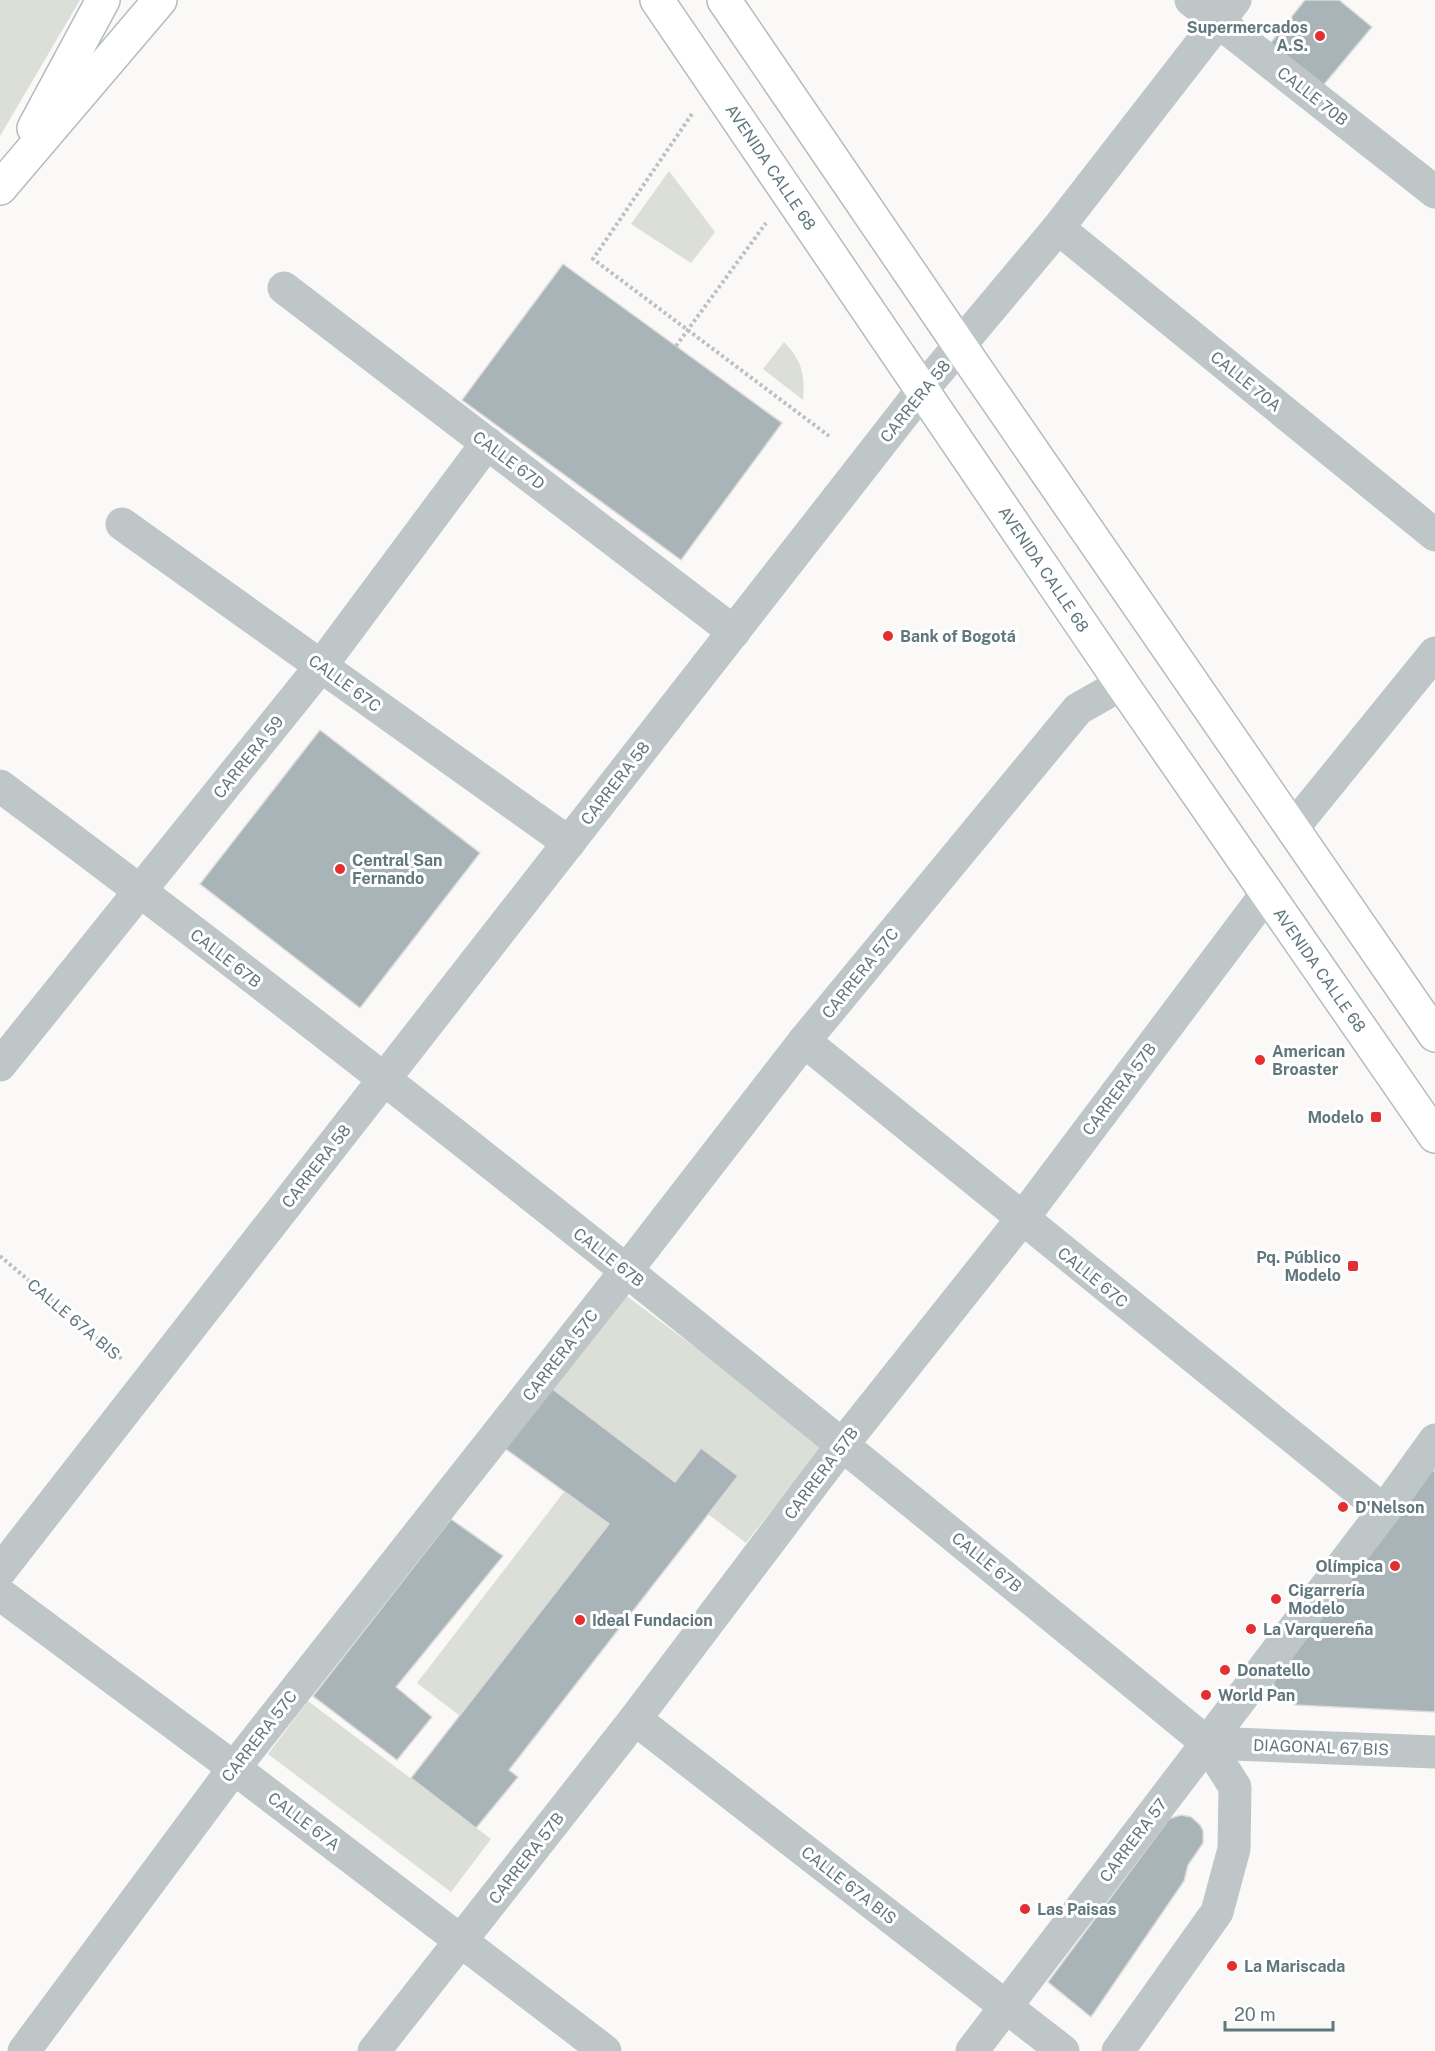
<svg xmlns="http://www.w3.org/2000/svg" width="1435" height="2051" font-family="'Public Sans',sans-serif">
<rect width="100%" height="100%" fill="#faf9f8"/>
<!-- green -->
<g fill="#dbdfd7">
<polygon points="0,0 80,0 0,136"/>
<polygon points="669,171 715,232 691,263 631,224"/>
<path d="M 784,342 C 802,361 805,374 803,400 L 763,369 Z"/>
<polygon points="620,1291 824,1444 746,1543 708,1514 738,1475 701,1449 675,1482 550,1387"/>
<polygon points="564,1492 609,1524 460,1716 417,1683"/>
<polygon points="308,1701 491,1839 451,1892 268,1754"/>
</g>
<!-- building -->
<g fill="#a8b4b7" stroke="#dcdbda" stroke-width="1.5">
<polygon points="1305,0 1339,0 1372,27 1321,88 1269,45"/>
<polygon points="563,264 782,423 681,560 462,400"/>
<polygon points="320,730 480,853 360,1008 200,884"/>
<polygon points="550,1387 675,1482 701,1448 738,1476 509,1770 518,1777 476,1828 411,1778 609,1524 503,1447"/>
<polygon points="1435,1470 1435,1712 1296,1705 1278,1695 1273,1683 1427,1474"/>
<polygon points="451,1519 503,1556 396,1687 432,1717 397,1760 313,1696"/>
<polygon points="1181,1815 1191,1817 1200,1825 1203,1831 1203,1843 1188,1865 1184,1881 1091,2017 1048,1982 1169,1819"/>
</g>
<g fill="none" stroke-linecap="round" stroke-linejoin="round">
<defs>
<g id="secondary">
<polyline points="657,0 1122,684 1435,1136"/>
<polyline points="724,0 960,346 1435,1035"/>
<polyline points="34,128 103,0"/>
<polyline points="0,188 160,0"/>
</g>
</defs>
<!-- secondary casing -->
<use href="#secondary" stroke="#b3bcbf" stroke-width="36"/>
<!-- path -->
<g stroke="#bbc0c2" stroke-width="4" stroke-dasharray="3 3" stroke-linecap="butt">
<polyline points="692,114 593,259 829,436"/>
<polyline points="676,346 766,223"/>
<polyline points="0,1256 123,1360"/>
</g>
<!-- street -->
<g stroke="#bec6c8" stroke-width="33">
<polyline points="1191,0 1435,192"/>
<polyline points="1058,228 1435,535"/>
<polyline points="284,288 734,632"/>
<polyline points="122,524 569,843"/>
<path d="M 0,786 C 412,1092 810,1417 1207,1743 L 1235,1787 L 1234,1849 L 1217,1912 L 1118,2051"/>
<polyline points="1292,829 1435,653"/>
<polyline points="804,1041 1384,1511"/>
<polyline points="0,1065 321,666 487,443"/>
<polyline points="0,1571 923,389 1058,228 1235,0"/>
<polyline points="0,1594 234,1768 605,2051"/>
<polyline points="635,1719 1063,2051"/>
<polyline points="1207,1743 1435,1752"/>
<polyline points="24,2051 234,1768 626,1271 804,1041 1078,709 1122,684"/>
<polyline points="374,2051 635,1719 843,1444 1022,1219 1267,893"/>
<polyline points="972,2051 1384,1511 1435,1440"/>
</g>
<!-- secondary -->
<use href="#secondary" stroke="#fff" stroke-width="33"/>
</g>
<!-- markers -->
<g fill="#e42e30" stroke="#fff" stroke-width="2">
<circle cx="1320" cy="36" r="6"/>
<circle cx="888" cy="636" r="6"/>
<circle cx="340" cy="869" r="6"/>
<circle cx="1260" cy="1060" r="6"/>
<rect x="1370" y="1111" width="12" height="12" rx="3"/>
<rect x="1347" y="1260" width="12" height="12" rx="3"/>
<circle cx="1343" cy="1507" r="6"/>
<circle cx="1395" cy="1566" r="6"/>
<circle cx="1276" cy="1599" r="6"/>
<circle cx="580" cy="1620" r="6"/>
<circle cx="1251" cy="1629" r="6"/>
<circle cx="1225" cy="1670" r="6"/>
<circle cx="1206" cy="1695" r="6"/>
<circle cx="1025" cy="1909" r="6"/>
<circle cx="1232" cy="1966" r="6"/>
</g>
<g text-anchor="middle" stroke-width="6" stroke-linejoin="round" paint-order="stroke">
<!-- poi labels -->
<g font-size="16" font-weight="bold" fill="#60777d" stroke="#fff" text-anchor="start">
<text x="1308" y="33" text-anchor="end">Supermercados<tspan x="1308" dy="18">A.S.</tspan></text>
<text x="900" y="642">Bank of Bogotá</text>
<text x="352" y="866">Central San<tspan x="352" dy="18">Fernando</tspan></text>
<text x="1272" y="1057">American<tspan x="1272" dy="18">Broaster</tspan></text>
<text x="1364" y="1123" text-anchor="end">Modelo</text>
<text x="1341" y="1263" text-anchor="end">Pq. Público<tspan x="1341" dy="18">Modelo</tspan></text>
<text x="1355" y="1513">D'Nelson</text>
<text x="1383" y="1572" text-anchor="end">Olímpica</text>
<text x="1288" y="1596">Cigarrería<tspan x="1288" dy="18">Modelo</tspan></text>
<text x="592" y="1626">Ideal Fundacion</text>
<text x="1263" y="1635">La Varquereña</text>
<text x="1237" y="1676">Donatello</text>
<text x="1218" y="1701">World Pan</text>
<text x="1037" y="1915">Las Paisas</text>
<text x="1244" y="1972">La Mariscada</text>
</g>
<!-- street labels -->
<g font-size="16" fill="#60777d" stroke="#fff">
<text transform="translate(1313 96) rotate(38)" y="6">CALLE 70B</text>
<text transform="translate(771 167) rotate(56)" y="6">AVENIDA CALLE 68</text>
<text transform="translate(1246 381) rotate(39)" y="6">CALLE 70A</text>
<text transform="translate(915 401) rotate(-51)" y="6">CARRERA 58</text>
<text transform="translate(509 460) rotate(37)" y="6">CALLE 67D</text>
<text transform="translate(1044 569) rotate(56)" y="6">AVENIDA CALLE 68</text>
<text transform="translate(345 683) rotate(36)" y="6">CALLE 67C</text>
<text transform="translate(248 757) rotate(-51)" y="6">CARRERA 59</text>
<text transform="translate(615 783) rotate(-52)" y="6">CARRERA 58</text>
<text transform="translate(226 958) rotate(38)" y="6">CALLE 67B</text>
<text transform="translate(1320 970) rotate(55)" y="6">AVENIDA CALLE 68</text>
<text transform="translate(860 973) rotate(-51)" y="6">CARRERA 57C</text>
<text transform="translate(1119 1089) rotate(-53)" y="6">CARRERA 57B</text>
<text transform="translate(316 1166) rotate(-52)" y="6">CARRERA 58</text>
<text transform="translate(609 1257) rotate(38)" y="6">CALLE 67B</text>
<text transform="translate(1093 1277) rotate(39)" y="6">CALLE 67C</text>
<text transform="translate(74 1319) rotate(40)" y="6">CALLE 67A BIS</text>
<text transform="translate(560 1355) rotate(-52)" y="6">CARRERA 57C</text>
<text transform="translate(821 1473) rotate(-53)" y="6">CARRERA 57B</text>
<text transform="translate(987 1562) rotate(39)" y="6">CALLE 67B</text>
<text transform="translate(259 1736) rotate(-52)" y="6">CARRERA 57C</text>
<text transform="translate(1321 1747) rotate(2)" y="6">DIAGONAL 67 BIS</text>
<text transform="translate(304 1821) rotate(37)" y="6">CALLE 67A</text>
<text transform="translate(1133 1840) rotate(-53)" y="6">CARRERA 57</text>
<text transform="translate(526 1858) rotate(-52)" y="6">CARRERA 57B</text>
<text transform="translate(849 1885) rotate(38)" y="6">CALLE 67A BIS</text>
</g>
</g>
<!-- scale -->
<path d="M1225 2021v9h108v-9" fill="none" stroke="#60777d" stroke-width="3"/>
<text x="1234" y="2021" font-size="18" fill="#60777d" stroke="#ffffff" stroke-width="4.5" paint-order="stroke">20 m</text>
</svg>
